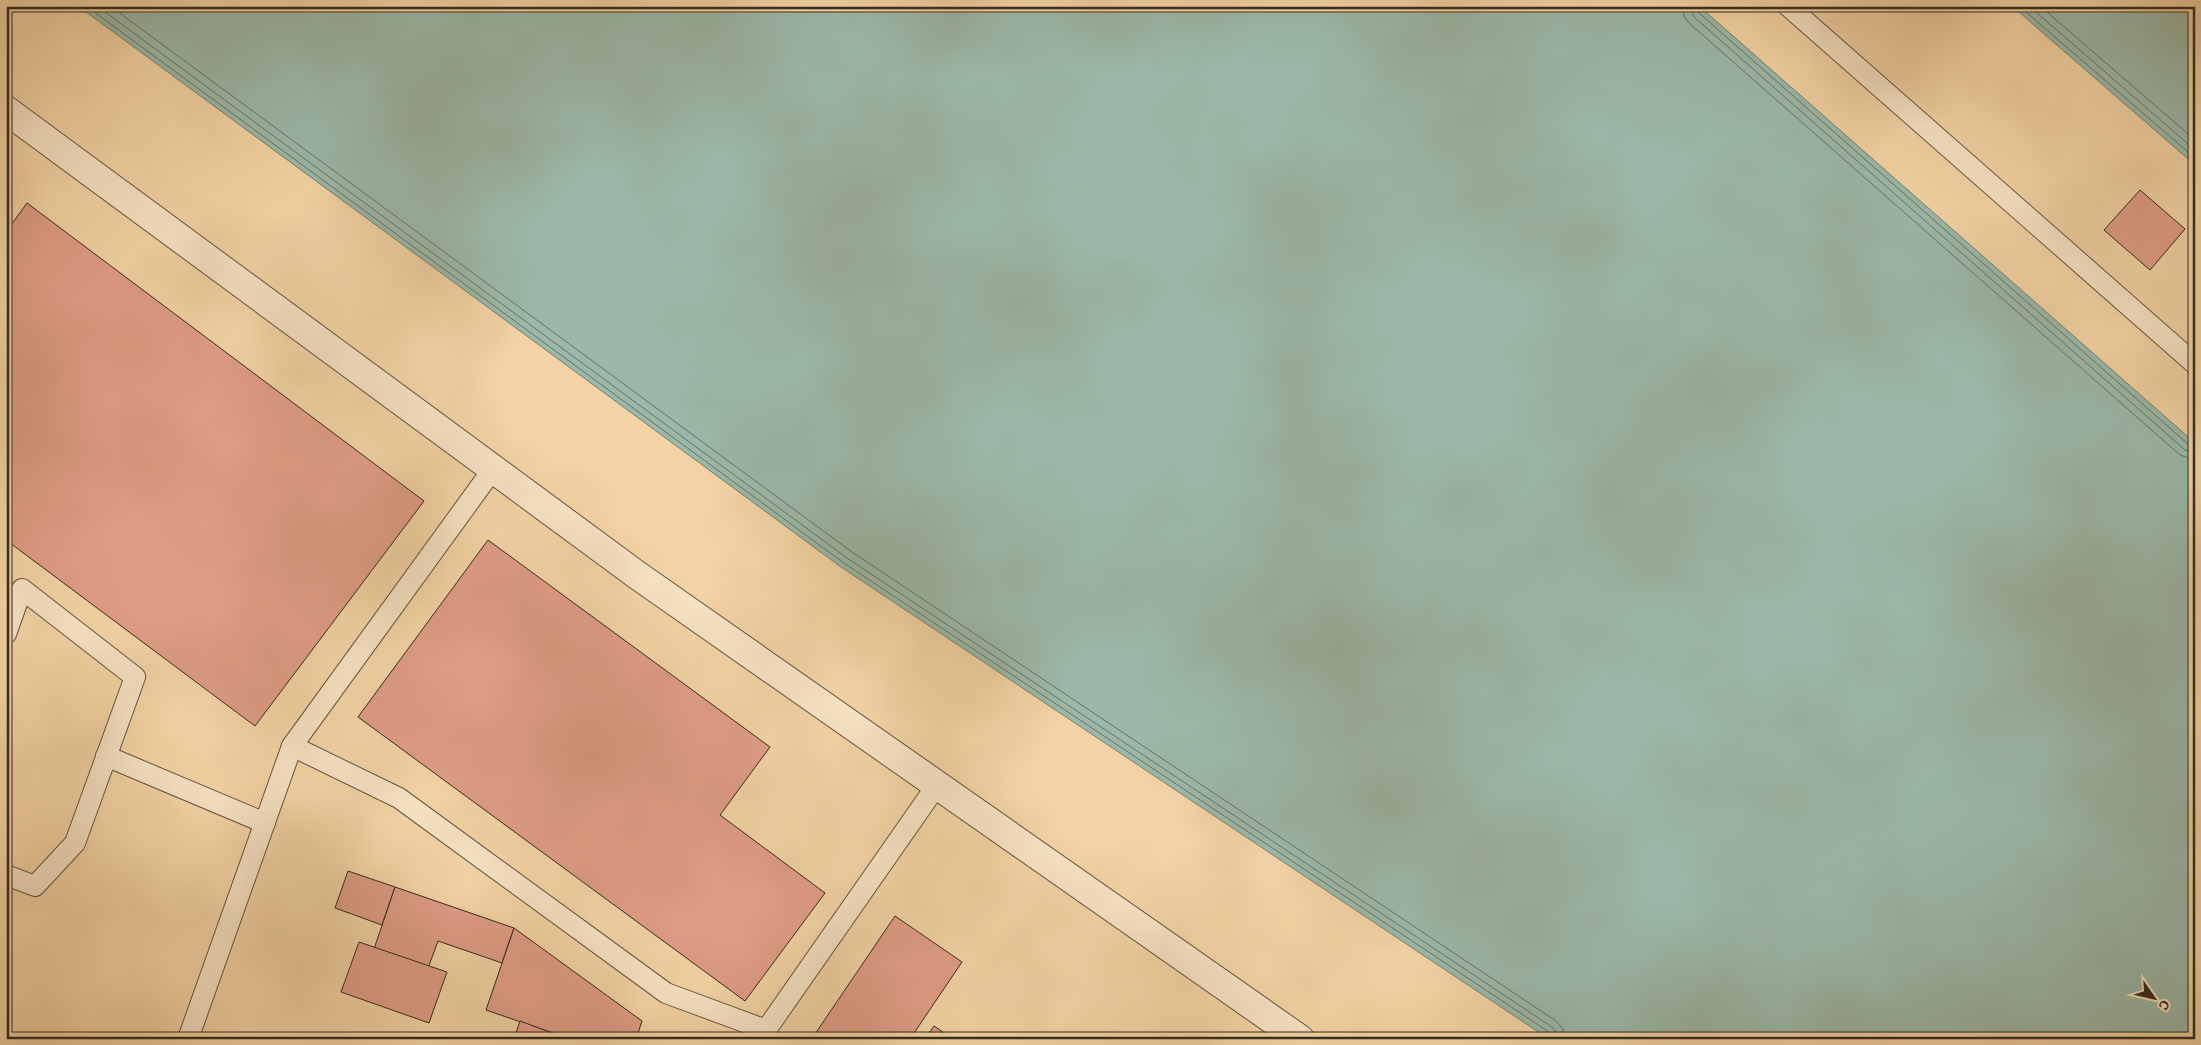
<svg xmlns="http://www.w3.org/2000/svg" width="2201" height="1045" font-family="Alegreya,serif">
<rect width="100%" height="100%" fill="#f3d3a5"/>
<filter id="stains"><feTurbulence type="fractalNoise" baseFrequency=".004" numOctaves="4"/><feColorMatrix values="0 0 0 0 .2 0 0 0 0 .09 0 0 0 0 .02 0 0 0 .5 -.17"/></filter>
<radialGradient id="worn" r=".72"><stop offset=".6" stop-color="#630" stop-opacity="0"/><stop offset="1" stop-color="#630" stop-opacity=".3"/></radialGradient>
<!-- water -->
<g fill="#9bb8a8" stroke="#728072">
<polygon points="78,6 1699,6 2195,443 2195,1039 1549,1039 841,567"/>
<polygon points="2012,6 2195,6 2195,165"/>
</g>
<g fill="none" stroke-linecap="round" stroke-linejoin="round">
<!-- shore -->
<g stroke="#687264" stroke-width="1">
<polyline points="86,6 844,563 1549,1032 1551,1039"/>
<polyline points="97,6 847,558 1552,1027 1556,1032 1558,1039"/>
<polyline points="110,6 852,552 1556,1021 1563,1029 1565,1039"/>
<polyline points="1682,6 1684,16 1689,23 2180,455 2195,460"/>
<polyline points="1689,6 1694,17 2185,450 2195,453"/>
<polyline points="1696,6 1698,12 2189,445 2195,447"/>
<polyline points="2019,6 2195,158"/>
<polyline points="2029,6 2195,150"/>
<polyline points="2040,6 2195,140"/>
</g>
</g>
<!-- building -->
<g fill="#df9d86" stroke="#342b20">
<polygon points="2140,190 2185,229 2150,270 2104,230"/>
<polygon points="27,203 424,501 255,726 6,540 6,232"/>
<polygon points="488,540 770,747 720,815 825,893 745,1001 358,717"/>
<polygon points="348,871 395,887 382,925 335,908"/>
<polygon points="395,887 514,928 502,963 438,941 427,971 373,952"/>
<polygon points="895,916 962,962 910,1039 816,1039 813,1037"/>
<polygon points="514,928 642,1021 636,1039 570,1039 486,1010"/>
<polygon points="359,942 447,972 429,1023 341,992"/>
<polygon points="520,1021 547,1031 570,1039 514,1039"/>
<polygon points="934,1026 953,1039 925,1039"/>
</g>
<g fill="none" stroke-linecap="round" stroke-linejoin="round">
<defs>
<g id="lane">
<polyline points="1788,6 2195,364"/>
<polyline points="6,634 22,589 135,677 75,843 35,886 6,875"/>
<polyline points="292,746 399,798 666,993 766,1030 937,785"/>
<polyline points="106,756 265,823"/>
<polyline points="188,1039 292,746 493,469"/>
</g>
<polyline id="street" points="6,110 637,575 1300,1039"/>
</defs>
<!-- lane casing -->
<use href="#lane" stroke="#645541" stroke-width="22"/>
<!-- street casing -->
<use href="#street" stroke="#645541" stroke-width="30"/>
<!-- lane -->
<use href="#lane" stroke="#f7e2c4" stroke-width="20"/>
<!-- street -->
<use href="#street" stroke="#f7e2c4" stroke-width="28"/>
</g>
<!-- margin -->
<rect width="2201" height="1045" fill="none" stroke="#f3d3a5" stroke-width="25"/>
<rect x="8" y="8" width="2186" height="1030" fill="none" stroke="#342b20" stroke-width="2.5"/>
<rect x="12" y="12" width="2176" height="1020" fill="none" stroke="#342b20"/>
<!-- north arrow -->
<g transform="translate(2154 998) rotate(124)" stroke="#f7e2c4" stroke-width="4" paint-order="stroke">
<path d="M0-4L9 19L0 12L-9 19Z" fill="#342b20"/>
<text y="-8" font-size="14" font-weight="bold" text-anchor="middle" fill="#342b20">С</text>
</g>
<rect width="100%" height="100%" filter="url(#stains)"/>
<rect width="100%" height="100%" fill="url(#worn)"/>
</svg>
